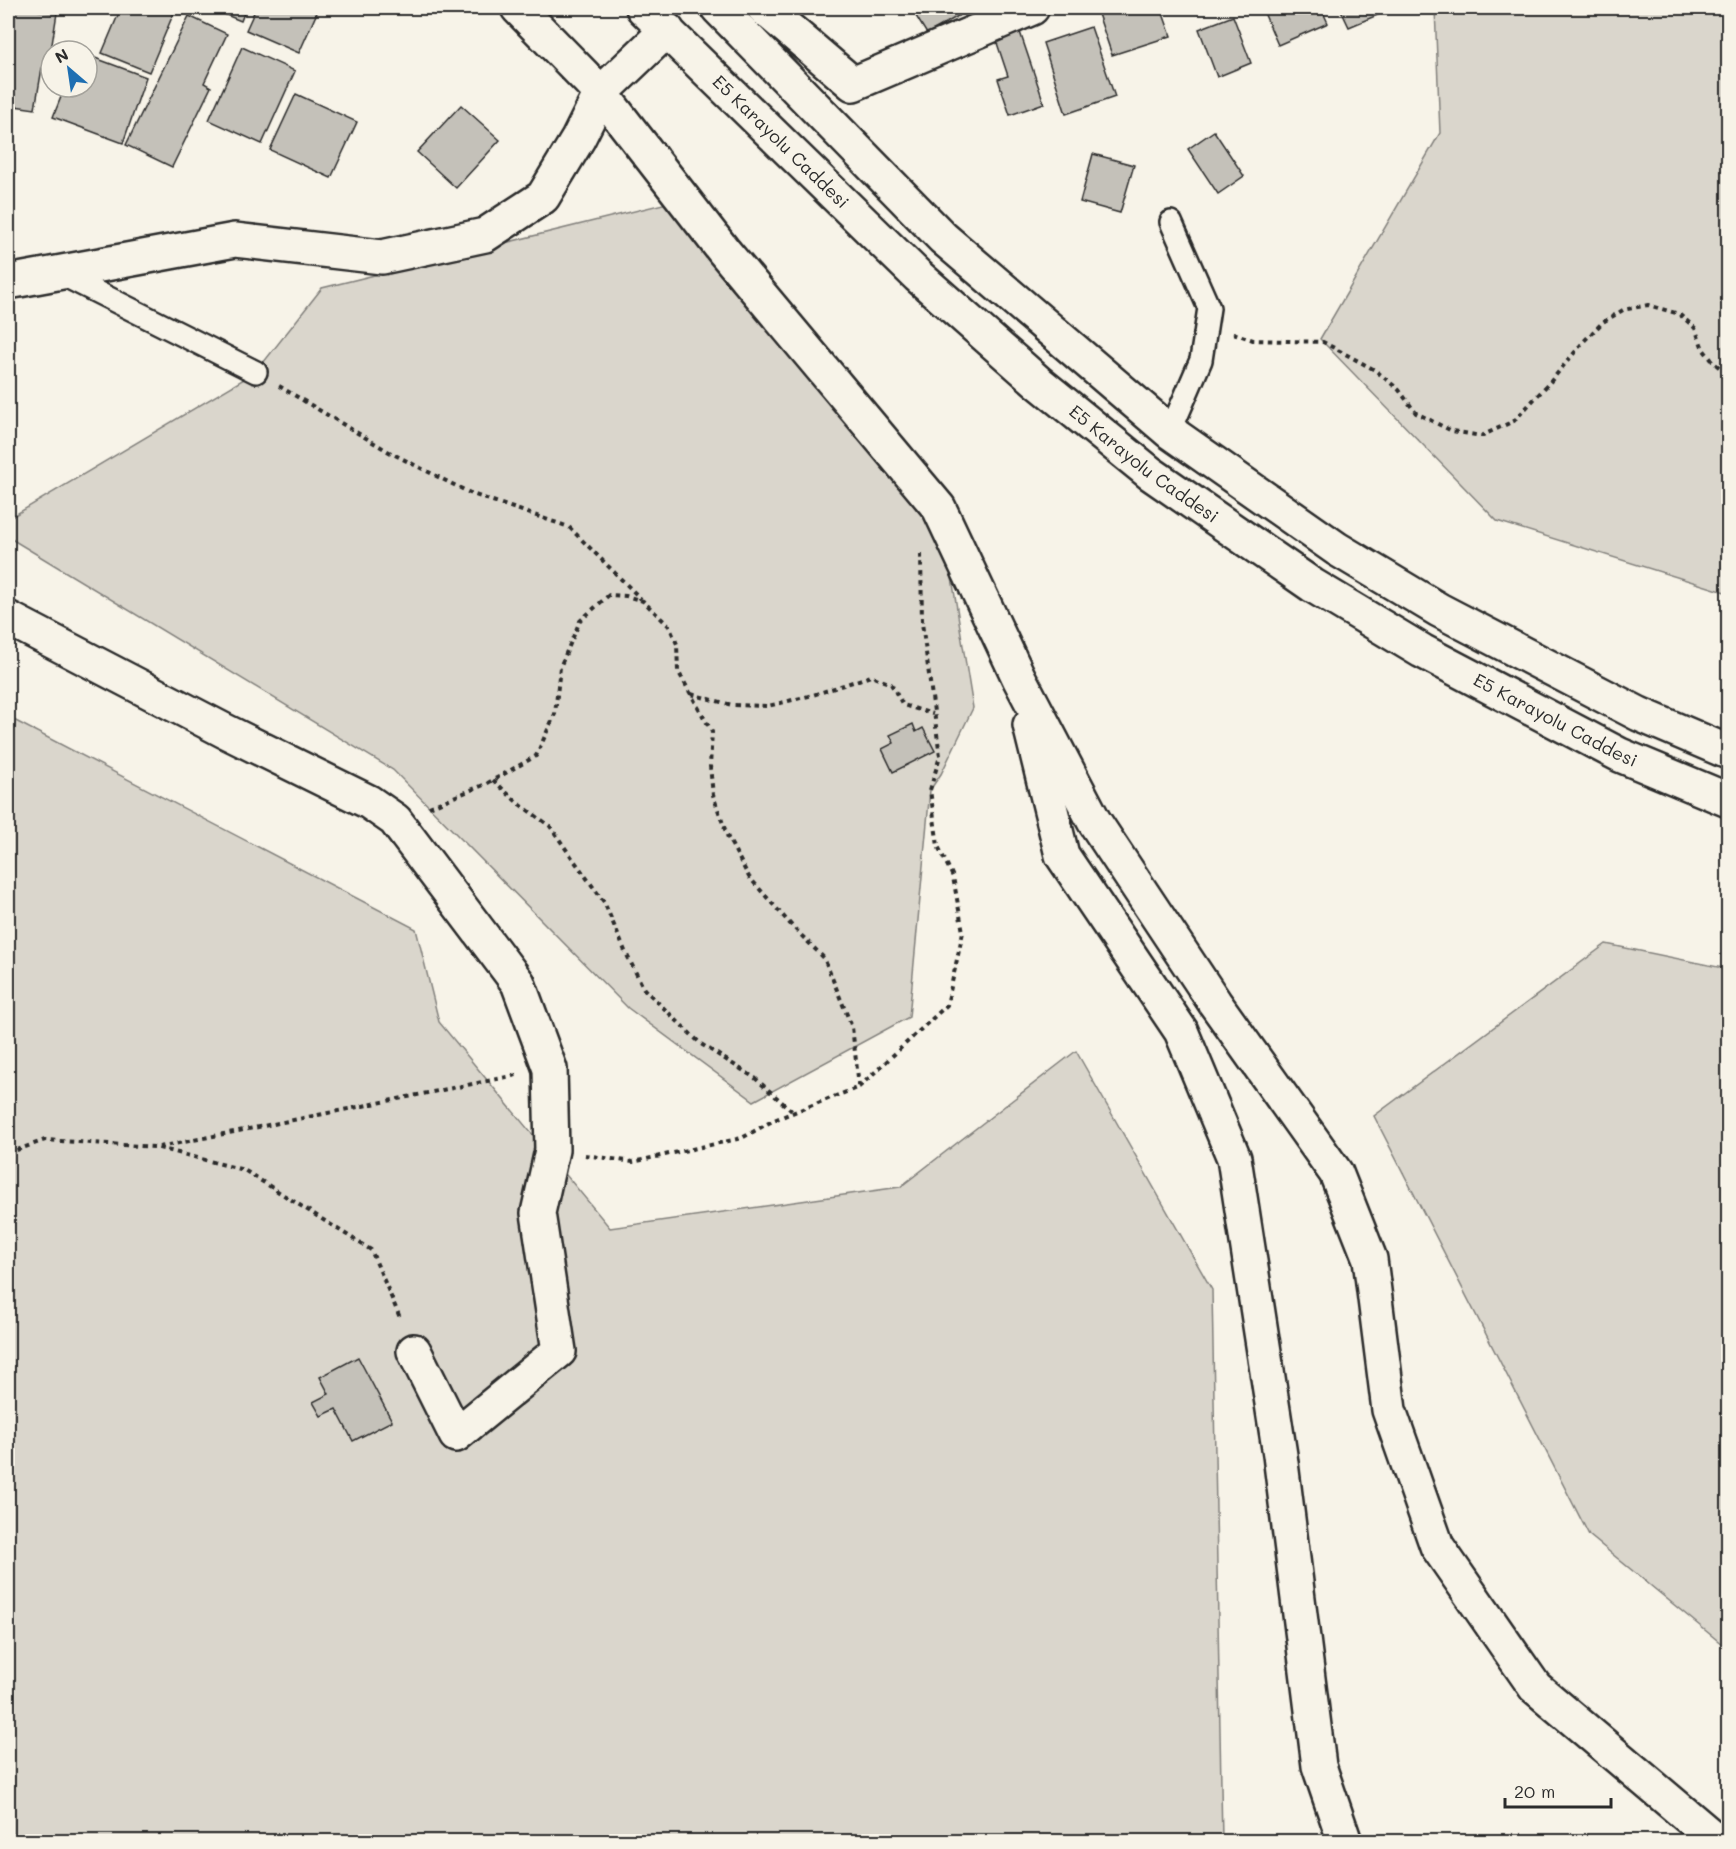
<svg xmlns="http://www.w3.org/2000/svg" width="1736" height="1849" font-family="Mali,sans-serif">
<rect width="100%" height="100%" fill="#f7f3e8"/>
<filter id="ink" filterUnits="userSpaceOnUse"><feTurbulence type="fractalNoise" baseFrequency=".0167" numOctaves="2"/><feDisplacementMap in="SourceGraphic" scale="12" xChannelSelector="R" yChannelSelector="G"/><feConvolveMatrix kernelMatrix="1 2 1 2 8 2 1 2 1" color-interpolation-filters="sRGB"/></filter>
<g filter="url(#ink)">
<!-- green -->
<g fill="#dad6cc" stroke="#82807c" stroke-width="1.5">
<polygon points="1435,8 1728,8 1728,593 1497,521 1320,339 1440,133"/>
<polygon points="671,202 947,547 973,708 941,774 930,790 909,1017 754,1101 628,1008 393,770 8,537 8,519 256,372 322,288"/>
<polygon points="8,717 416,929 439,1022 610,1228 900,1187 1076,1051 1212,1290 1222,1841 8,1841"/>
<polygon points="1606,944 1728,969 1728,1649 1589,1535 1374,1116"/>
</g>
<!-- building -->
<g fill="#c4c1b9" stroke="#2b2b2b" stroke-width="1.5">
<polygon points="8,8 21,8 57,13 48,69 42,68 35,109 8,105"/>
<polygon points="121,8 169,8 175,10 149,72 102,53"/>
<polygon points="209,8 246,8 241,21"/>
<polygon points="256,8 319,8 299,53 246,30"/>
<polygon points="911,8 972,8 927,34"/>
<polygon points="1096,8 1161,8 1171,36 1112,55"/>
<polygon points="1262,8 1321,8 1328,23 1278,45"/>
<polygon points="1340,8 1394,8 1349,27"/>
<polygon points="189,16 227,34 204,83 211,87 172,167 126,145"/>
<polygon points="1233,16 1251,63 1217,77 1199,29"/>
<polygon points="1091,27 1115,97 1066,114 1043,43"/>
<polygon points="1020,32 1044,103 1010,115 998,79 1008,76 996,40"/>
<polygon points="242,47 295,71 262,144 209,120"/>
<polygon points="87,55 146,77 123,143 53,117 65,87 87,87"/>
<polygon points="296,94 357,122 331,178 270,150"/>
<polygon points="461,105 500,140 456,188 417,152"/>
<polygon points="1214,131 1244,176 1218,194 1188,149"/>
<polygon points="1093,154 1134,165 1120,213 1080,202"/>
<polygon points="913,724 916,732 923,728 935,751 893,772 882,749 894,743 890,735"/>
<polygon points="358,1357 392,1421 353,1441 336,1409 321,1416 313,1402 329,1394 320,1377"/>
</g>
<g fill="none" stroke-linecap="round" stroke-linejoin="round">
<defs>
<g id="service">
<polyline points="59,273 256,372"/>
<polyline points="1170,432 1201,360 1209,308 1171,222"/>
</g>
<g id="minor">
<polyline points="518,8 601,93"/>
<polyline points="764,8 853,84 1032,8"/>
<polyline points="8,282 235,240 382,257 485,235 543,197 578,139 601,93 667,30"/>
<polyline points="8,618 225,731 369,802 395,820 518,983 550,1069 552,1150 538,1213 559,1351 456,1435 414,1351"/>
</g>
<g id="tertiary">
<polyline points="601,93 723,250 939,508 1019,678 1094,821 1215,1003 1336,1173 1370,1259 1389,1410 1437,1546 1535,1687 1718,1842"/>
<polyline points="1030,725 1062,855 1181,1031 1234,1158 1280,1455 1319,1766 1345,1842"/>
</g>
<g id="trunk">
<path id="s1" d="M 643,8 L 918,276 L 1038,382 L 1150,473 L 1312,585 L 1422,651 L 1620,755 L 1728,800"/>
<polyline points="718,8 943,238 1170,432 1337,549 1439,610 1639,714 1728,752"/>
</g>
</defs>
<!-- service casing -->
<use href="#service" stroke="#2b2b2b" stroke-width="26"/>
<!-- minor casing -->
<use href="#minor" stroke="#2b2b2b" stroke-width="38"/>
<!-- tertiary casing -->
<use href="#tertiary" stroke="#2b2b2b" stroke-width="38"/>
<!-- trunk casing -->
<use href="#trunk" stroke="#2b2b2b" stroke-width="38"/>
<!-- path -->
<g stroke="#2b2b2b" stroke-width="4" stroke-dasharray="4.5 4.5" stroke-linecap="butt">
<polyline points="1233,333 1253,340 1323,342 1375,370 1399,390 1416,413 1452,431 1481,436 1514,421 1551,381 1584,341 1603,322 1623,310 1648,305 1679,314 1695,328 1703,349 1714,363 1728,374"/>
<polyline points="279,386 391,453 472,494 569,527 641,599"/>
<polyline points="691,694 732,705 768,706 813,695 871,676 891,684 903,705 933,714"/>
<polyline points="493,780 518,803 550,826 568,852 604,902 625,951 644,989 701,1044 755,1078 793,1112"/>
<polyline points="429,807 486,784 536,756 555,714 560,667 580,621 609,595 626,596 643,601 669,626 677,644 678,671 712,732 710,766 713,795 728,838 749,877 792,926 824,958 852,1027 859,1086"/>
<polyline points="159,1147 517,1075"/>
<polyline points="8,1153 45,1140 155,1147 244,1170 371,1250 401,1320"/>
<polyline points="585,1155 633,1162 742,1138 774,1120 859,1087 947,1005 963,932 953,877 938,846 930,790 940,756 922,623 921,554"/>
</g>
<!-- service -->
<use href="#service" stroke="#f7f3e8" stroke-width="21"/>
<!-- minor -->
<use href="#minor" stroke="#f7f3e8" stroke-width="33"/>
<!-- tertiary -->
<use href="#tertiary" stroke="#f7f3e8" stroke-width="33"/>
<!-- trunk -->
<use href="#trunk" stroke="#f7f3e8" stroke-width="33"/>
</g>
</g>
<g text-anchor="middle" stroke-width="6" stroke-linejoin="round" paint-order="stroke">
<!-- street labels -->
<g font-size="18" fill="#2b2b2b" stroke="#f7f3e8">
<text dy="6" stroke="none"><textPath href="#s1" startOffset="192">E5 Karayolu Caddesi</textPath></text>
<text dy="6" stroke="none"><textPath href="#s1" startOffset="678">E5 Karayolu Caddesi</textPath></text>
<text dy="6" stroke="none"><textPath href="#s1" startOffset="1164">E5 Karayolu Caddesi</textPath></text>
</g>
</g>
<!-- margin -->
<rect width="1736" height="1849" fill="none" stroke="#f7f3e8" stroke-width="30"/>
<rect x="15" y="15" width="1706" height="1819" fill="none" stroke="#2b2b2b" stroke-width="2" filter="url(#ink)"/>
<!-- north arrow -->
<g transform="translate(69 69) rotate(331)"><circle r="28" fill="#f7f3e8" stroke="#a5a39c" stroke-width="1.5"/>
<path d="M0-4.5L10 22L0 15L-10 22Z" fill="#1f6fb2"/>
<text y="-9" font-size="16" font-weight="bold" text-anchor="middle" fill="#2b2b2b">N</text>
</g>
<!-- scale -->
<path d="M1505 1798v9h106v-9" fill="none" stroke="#2b2b2b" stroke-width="3"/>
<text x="1514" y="1798" font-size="18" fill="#2b2b2b" stroke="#f7f3e8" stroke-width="4.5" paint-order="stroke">20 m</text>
</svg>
